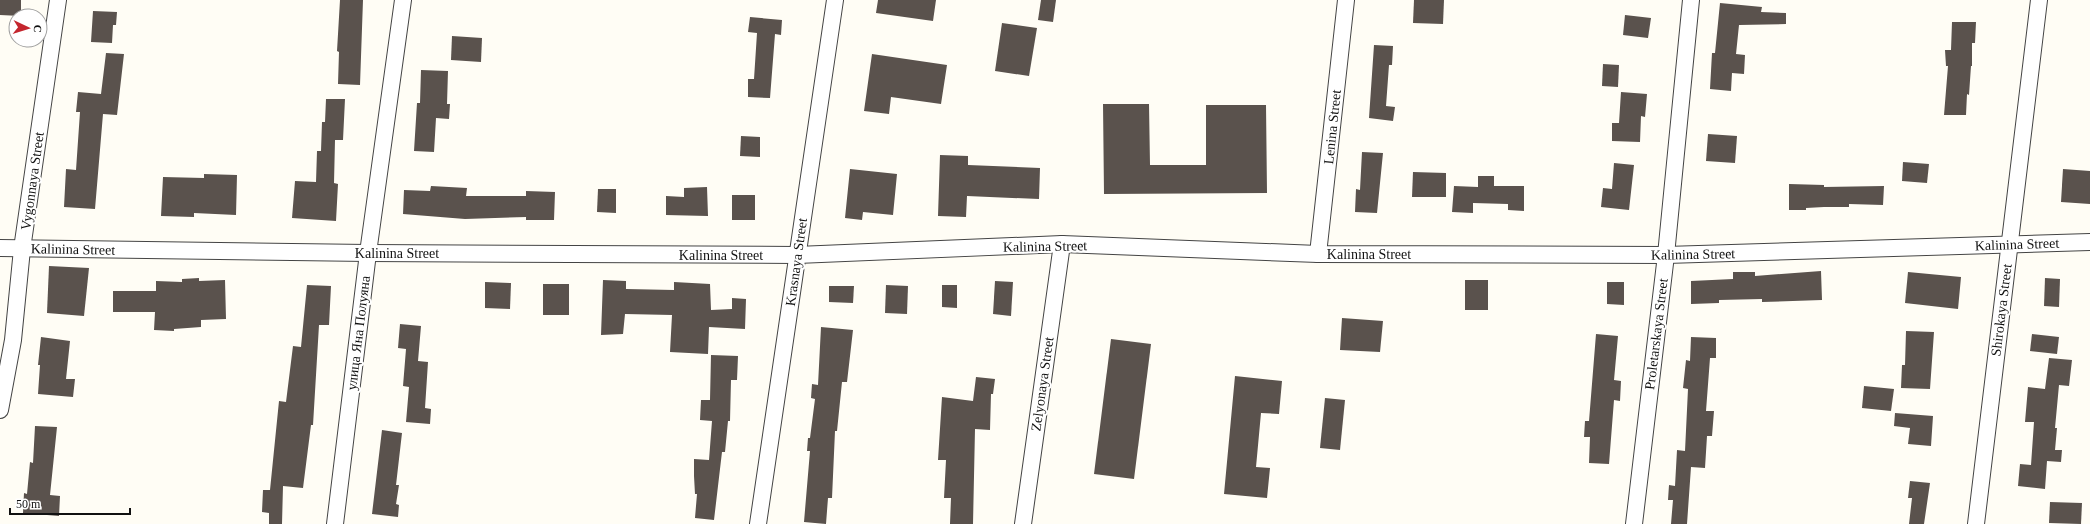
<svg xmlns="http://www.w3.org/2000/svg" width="2090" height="524" font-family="Georgia,serif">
<rect width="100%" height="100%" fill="#fffdf5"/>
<!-- building -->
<g fill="#5a524d">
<polygon points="0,0 21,0 21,16 0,15"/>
<polygon points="340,0 363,0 360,85 338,84 339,52 337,51"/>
<polygon points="878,0 936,0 933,21 876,13"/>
<polygon points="1041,0 1056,0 1053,22 1038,20"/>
<polygon points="1414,0 1444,0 1443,24 1413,23"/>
<polygon points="1720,3 1762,7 1761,12 1786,13 1786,24 1739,25 1736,54 1745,55 1744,74 1732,73 1731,91 1710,89 1712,53 1715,53"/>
<polygon points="93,11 117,12 116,25 113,25 112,43 91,42"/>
<polygon points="1625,15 1651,18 1648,38 1623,35"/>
<polygon points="750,17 782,20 781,35 775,34 770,98 748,97 748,79 754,79 757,33 748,32"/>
<polygon points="1952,22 1976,22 1975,43 1972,43 1972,66 1971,66 1969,95 1967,94 1966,115 1944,115 1948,66 1946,66 1945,50 1951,50"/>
<polygon points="1002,23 1037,28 1029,76 995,71"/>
<polygon points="452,36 482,38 481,62 451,60"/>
<polygon points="1374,45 1393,46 1392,65 1389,65 1386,106 1395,107 1393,121 1369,118"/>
<polygon points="106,53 124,54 117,115 103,114 95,209 64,207 66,169 76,170 80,112 76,112 78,92 101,94"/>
<polygon points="872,54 947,65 941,104 891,97 889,114 864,111"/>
<polygon points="1603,64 1619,65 1618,87 1602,86"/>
<polygon points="421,70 448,71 447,104 450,104 449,119 436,118 434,152 414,151 417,103 420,103"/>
<polygon points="1621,92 1647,94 1645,117 1641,116 1640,142 1612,141 1612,123 1619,123"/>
<polygon points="326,99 345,99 343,140 335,140 334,183 338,184 336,221 292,218 295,181 316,182 317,151 321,151 322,122 325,122"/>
<polygon points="1103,104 1149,104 1150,165 1206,165 1206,105 1266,105 1267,193 1104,194"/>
<polygon points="1708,134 1737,136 1735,163 1706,161"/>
<polygon points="741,136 760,137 760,157 740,156"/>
<polygon points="1362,152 1383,153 1377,213 1355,212 1356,189 1360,190"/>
<polygon points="940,155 968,156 968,165 1040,168 1039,199 967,196 966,217 938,216"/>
<polygon points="1903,162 1929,164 1927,183 1902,181"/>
<polygon points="1614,163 1634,165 1629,210 1601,207 1603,188 1612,189"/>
<polygon points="850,169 897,174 893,215 863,212 862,220 845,218"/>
<polygon points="2063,169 2090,171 2090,204 2061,202"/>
<polygon points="1413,172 1446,173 1446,197 1412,197"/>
<polygon points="204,174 237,175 236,215 194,213 194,217 161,216 163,177 204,178"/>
<polygon points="1478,176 1494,176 1494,186 1524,186 1524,211 1508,210 1508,204 1473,203 1473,213 1452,212 1454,186 1478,187"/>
<polygon points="1789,184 1824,185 1824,187 1884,186 1883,205 1849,204 1849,207 1824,207 1806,208 1806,210 1789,210"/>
<polygon points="431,186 467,188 466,196 526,196 526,191 555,192 554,220 526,220 526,217 465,219 403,214 404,190 430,191"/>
<polygon points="707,187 708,216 666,215 666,196 684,197 684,188"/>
<polygon points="598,189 616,189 616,213 597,212"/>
<rect x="732" y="195" width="23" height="25"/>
<polygon points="49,266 89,268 84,316 47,313"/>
<polygon points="1821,271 1822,300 1762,302 1762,299 1719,300 1719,303 1691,304 1691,281 1733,279 1733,272 1755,272 1755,276"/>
<polygon points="1908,272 1961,277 1958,309 1905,303"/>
<polygon points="199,278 199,281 225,280 226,319 201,320 201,327 174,329 174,331 154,330 155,312 113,312 113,291 156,291 156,281 182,282 182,279"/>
<polygon points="2045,278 2060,279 2059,307 2044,306"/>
<polygon points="603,280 626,281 626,289 674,290 674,282 710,284 711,310 732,309 732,298 746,299 745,329 709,327 708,354 670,352 672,315 625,314 623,334 601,335"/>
<rect x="1465" y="280" width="23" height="30"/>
<polygon points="995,281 1013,282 1011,316 993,314"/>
<polygon points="485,282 511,283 510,309 485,308"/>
<polygon points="1607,282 1624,282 1624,305 1607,304"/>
<rect x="543" y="284" width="26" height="31"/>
<polygon points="307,285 331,286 329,325 319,325 313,425 311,425 303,488 283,486 282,524 269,524 269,513 262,512 263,490 270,490 279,401 286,402 293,346 301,347"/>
<polygon points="886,285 908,286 907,314 885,313"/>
<polygon points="942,285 957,285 957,308 942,307"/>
<polygon points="829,286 854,286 853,303 829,302"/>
<polygon points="1342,318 1383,321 1380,352 1340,350"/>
<polygon points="400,324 421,326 418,361 428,362 425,408 431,409 430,424 406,422 409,387 403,386 406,349 398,348"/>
<polygon points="821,327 853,330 847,382 842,382 837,431 835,431 832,498 828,498 826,524 804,522 810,451 807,451 808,438 810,438 815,399 811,398 812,384 818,385"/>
<polygon points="1906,331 1934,332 1930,389 1901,388 1902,365 1905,365"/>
<polygon points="1596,334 1618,336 1614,380 1621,381 1620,401 1614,400 1609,464 1589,463 1590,437 1584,437 1585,421 1589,421"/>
<polygon points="2032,334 2059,337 2057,354 2030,351"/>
<polygon points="41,337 70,341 66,379 75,379 73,397 38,394 40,365 38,365"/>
<polygon points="1691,337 1716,338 1716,358 1710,358 1706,411 1714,411 1712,436 1707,436 1705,468 1691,467 1687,524 1671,524 1673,500 1668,500 1669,485 1675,486 1677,450 1685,451 1688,389 1683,388 1686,360 1690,361"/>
<polygon points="1111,339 1151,344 1134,479 1094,474"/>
<polygon points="711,355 738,356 737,380 731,380 730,421 728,421 725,452 722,452 714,520 695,518 697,494 695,494 694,476 694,459 709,460 712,421 700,420 701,400 710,400"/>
<polygon points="2049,358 2072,360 2069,386 2059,385 2055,428 2057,428 2055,450 2062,450 2061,462 2047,461 2045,489 2018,486 2020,464 2031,465 2034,422 2025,422 2028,387 2045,389"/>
<polygon points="1235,376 1282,381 1279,414 1261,413 1256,467 1270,468 1267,498 1224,494"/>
<polygon points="976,377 995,379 993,394 991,394 990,430 975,429 973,524 950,524 951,498 944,498 946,460 938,460 942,397 973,401"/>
<polygon points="1864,386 1894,389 1891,411 1862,408"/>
<polygon points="1325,398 1345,400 1340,450 1320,448"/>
<polygon points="1895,413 1933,416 1931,446 1908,444 1910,428 1894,426"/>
<polygon points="35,426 57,427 50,495 60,496 59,516 23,513 24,493 27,494 30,462 33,463"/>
<polygon points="382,430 402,433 396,485 399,485 396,504 399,505 398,517 372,514"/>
<polygon points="1910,481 1930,483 1924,524 1909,524 1912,498 1908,498"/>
<polygon points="2050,502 2082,503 2081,524 2049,523"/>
</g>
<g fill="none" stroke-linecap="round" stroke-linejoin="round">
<defs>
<g id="minor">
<polyline points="0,248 368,253 797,255 1062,244 1318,254 1666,255 2090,242"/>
<polyline points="1318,254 1346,0"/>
<polyline points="0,410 13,340 22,249 58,0"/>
<polyline points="335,524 368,253 403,0"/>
<polyline points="758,524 835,0"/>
<polyline points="1023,524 1062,244"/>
<polyline points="1634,524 1666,255 1691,0"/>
<polyline points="1976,524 2039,0"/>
</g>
</defs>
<!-- minor casing -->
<use href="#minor" stroke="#444" stroke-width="18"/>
<!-- minor -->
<use href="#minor" stroke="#fff" stroke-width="16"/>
</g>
<g text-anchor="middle" stroke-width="4" stroke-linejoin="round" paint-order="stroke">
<!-- street labels -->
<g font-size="14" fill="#111" stroke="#fff">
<text transform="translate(1332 127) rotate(-84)" y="5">Lenina Street</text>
<text transform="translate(32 181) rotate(-82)" y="5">Vygonnaya Street</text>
<text transform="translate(2017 244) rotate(-2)" y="5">Kalinina Street</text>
<text transform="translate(1045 246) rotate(-1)" y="5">Kalinina Street</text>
<text transform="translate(73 249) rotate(1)" y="5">Kalinina Street</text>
<text x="397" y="258">Kalinina Street</text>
<text x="1369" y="259">Kalinina Street</text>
<text transform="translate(1693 254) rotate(-1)" y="5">Kalinina Street</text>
<text x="721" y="260">Kalinina Street</text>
<text transform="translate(796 262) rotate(-82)" y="5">Krasnaya Street</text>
<text transform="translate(2001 310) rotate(-83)" y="5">Shirokaya Street</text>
<text transform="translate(358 333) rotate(-83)" y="5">улица Яна Полуяна</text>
<text transform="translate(1656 334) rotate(-83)" y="5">Proletarskaya Street</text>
<text transform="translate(1042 384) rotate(-82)" y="5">Zelyonaya Street</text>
</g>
</g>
<!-- north arrow -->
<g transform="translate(28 28) rotate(94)"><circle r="19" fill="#ffffff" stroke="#a0a0a0"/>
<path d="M0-3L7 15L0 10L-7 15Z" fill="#c4262e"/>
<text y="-6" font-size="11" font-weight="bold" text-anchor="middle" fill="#111111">С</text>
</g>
<!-- scale -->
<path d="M10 508v6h120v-6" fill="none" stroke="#111111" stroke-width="2"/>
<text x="16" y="508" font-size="12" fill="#111111" stroke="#ffffff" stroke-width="3" paint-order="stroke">50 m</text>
</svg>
